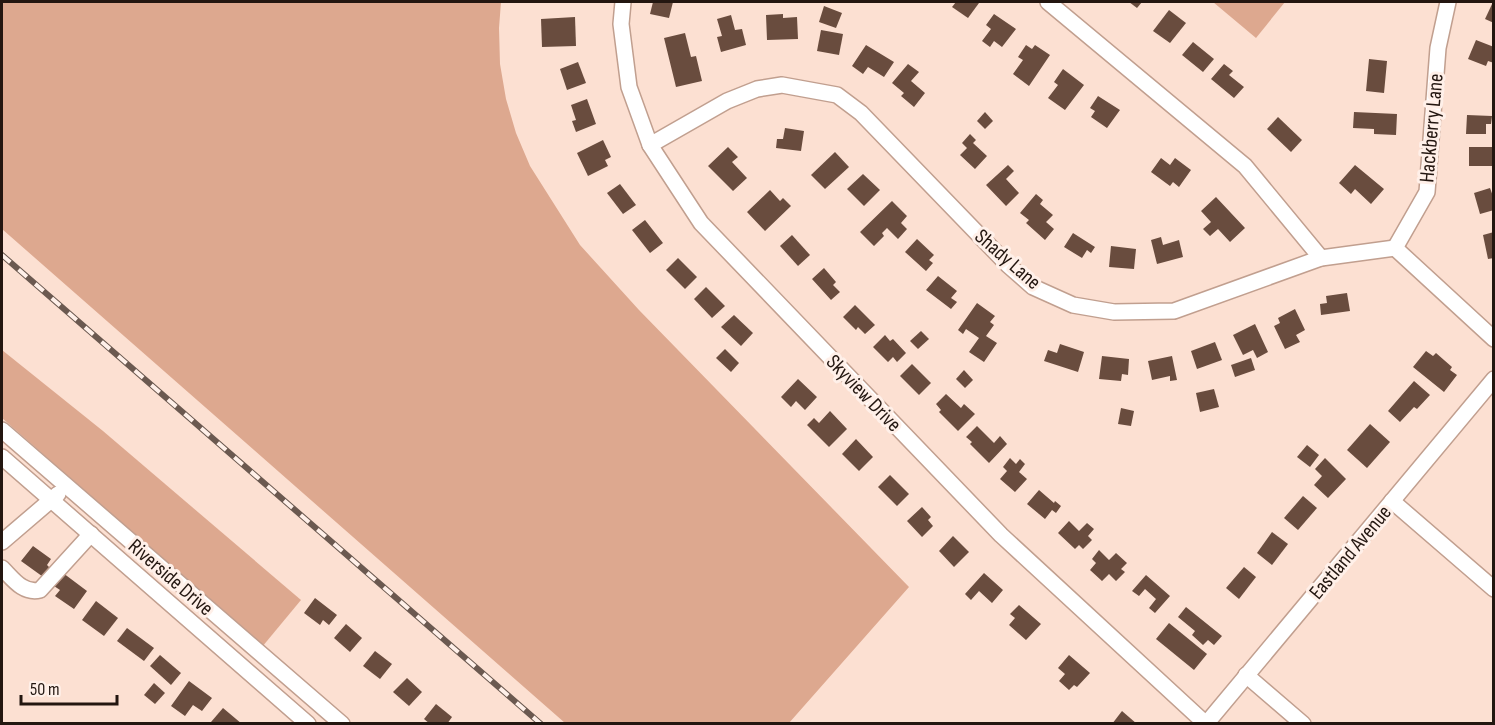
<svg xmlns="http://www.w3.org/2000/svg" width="1495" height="725" font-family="'Sofia Sans Condensed',sans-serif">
<rect width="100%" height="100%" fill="#fce0d2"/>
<!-- green -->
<g fill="#dda88f">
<polygon points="2,2 501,2 499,28 500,64 506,99 516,133 530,166 580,245 639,310 909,587 789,723 565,723 2,229"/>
<polygon points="1213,2 1285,2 1256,38"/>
<polygon points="2,350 103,431 301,600 262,647 2,418"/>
</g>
<!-- building -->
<g fill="#694c3e">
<polygon points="653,2 673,2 669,18 650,14"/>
<polygon points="956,2 978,2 979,3 968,18 952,7"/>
<polygon points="1129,2 1142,2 1137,8"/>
<polygon points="1493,2 1494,2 1494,23 1485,19"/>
<polygon points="824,6 842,13 836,28 819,22"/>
<polygon points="1169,10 1186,23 1170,43 1153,31"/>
<polygon points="783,14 783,18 797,17 798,39 767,40 766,15"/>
<polygon points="994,14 1016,29 1002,47 994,41 990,47 982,41 991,29 986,25"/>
<polygon points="731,15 735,30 742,29 746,45 721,52 717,37 722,36 717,19"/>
<polygon points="575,17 576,46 542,47 541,19"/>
<polygon points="821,30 843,34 839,55 817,51"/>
<polygon points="685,33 691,57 696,56 702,81 676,87 664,38"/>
<polygon points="1476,40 1494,47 1494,63 1488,61 1486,66 1468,59"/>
<polygon points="1193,42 1214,59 1203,72 1182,55"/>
<polygon points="866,45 894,62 884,77 868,67 863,74 852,66"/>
<polygon points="1026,45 1032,49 1035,45 1050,55 1029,86 1013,74 1023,60 1018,57"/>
<polygon points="1369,59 1387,61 1384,93 1366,91"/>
<polygon points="578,62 586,83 567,90 560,69"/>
<polygon points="908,64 919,72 911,81 925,93 914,107 901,96 904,93 892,83"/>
<polygon points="1224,64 1233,71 1229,75 1244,87 1234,98 1211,79"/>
<polygon points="1063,69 1084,85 1065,110 1048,98 1058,85 1054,82"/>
<polygon points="1098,96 1120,110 1107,128 1091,117 1095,111 1090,108"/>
<polygon points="587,99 596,124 576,132 572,121 576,120 571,105"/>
<polygon points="985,112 993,121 985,129 977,121"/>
<polygon points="1354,112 1397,114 1396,135 1374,134 1374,129 1353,128"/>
<polygon points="1467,115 1492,116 1491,124 1486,124 1486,134 1466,134"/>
<polygon points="1278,117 1302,140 1291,152 1267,129"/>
<polygon points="785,128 804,131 801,151 776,148 777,139 783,139"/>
<polygon points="970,134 976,140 973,143 987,156 975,169 960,155 967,148 962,143"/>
<polygon points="603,140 611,157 605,160 608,166 588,176 577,153"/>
<polygon points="728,147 738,157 732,162 747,178 733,191 708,166"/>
<rect x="1469" y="147" width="25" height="19"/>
<polygon points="835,152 849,167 825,189 811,175"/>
<polygon points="1161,158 1170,165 1175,158 1191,170 1179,187 1173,182 1170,186 1151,172"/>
<polygon points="1008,165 1014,171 1006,179 1019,193 1006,206 986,185"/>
<polygon points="1355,165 1384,189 1371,204 1355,189 1351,194 1339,183"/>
<polygon points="863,174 880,190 864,206 847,189"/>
<polygon points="620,184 636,205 623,214 607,193"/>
<polygon points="1490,188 1494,199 1494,210 1480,214 1474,193"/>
<polygon points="770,190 780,201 783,198 791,206 765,231 747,212"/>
<polygon points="1036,194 1043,200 1040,204 1053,215 1046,222 1054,229 1045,240 1026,223 1029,220 1020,213"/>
<polygon points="1216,197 1245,228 1230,242 1218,229 1210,236 1203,229 1211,222 1201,211"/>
<polygon points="892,201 907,216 901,223 907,229 898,239 887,228 882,233 884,236 874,246 860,232"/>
<polygon points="645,220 663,243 650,253 632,230"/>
<polygon points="1494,232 1494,258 1488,259 1483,235"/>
<polygon points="1073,233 1095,247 1091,253 1087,250 1082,258 1064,247"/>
<polygon points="792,235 810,255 798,266 780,246"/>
<polygon points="1161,237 1163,245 1179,240 1183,257 1157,264 1151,240"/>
<polygon points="917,239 934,255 929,260 933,263 926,271 905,252"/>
<polygon points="1111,246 1136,249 1134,269 1109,267"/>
<polygon points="678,258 697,277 685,289 666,270"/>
<polygon points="824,268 836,282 833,285 840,292 831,300 812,279"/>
<polygon points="938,276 957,291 951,298 957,302 951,309 926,290"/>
<polygon points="706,287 725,306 712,318 694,299"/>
<polygon points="1347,293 1350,311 1321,315 1320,304 1327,303 1326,296"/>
<polygon points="977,303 995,316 990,322 994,325 986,336 997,343 984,362 969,352 979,338 966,329 963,334 958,330"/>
<polygon points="855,305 875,325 865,334 858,327 856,330 843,317"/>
<polygon points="1295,309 1305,330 1296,335 1300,342 1285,349 1274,326 1280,323 1278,318"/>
<polygon points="734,315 753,333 741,346 721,327"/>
<polygon points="1255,324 1268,352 1257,358 1253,350 1243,355 1233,335"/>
<polygon points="921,331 929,339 918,349 910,341"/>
<polygon points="885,335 890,341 893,339 906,353 897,362 893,357 888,362 873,347"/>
<polygon points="1215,342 1222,360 1197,369 1191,351"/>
<polygon points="1060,344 1084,352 1078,372 1044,361 1048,350 1057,353"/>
<polygon points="725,349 739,363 731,372 716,358"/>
<polygon points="1426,351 1433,356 1436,353 1452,367 1450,370 1457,375 1444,392 1413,367"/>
<polygon points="1102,356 1129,359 1128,375 1122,374 1121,381 1099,379"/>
<polygon points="1172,356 1177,380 1170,381 1170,376 1152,380 1148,361"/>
<polygon points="1251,358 1255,370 1235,377 1231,365"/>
<polygon points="912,364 931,383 919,395 900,376"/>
<polygon points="964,370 973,380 965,388 956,379"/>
<polygon points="798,379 817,397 805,410 796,401 791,407 781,397"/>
<polygon points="1414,381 1430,395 1417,409 1414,407 1400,422 1388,411"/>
<polygon points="1214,389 1219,407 1200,412 1196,393"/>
<polygon points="946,394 961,408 964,404 975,414 958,431 939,412 941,410 936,404"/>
<polygon points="1121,408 1134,411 1131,426 1118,424"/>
<polygon points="830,411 847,429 829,447 807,425 814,418 819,423"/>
<polygon points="1370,424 1390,442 1367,468 1347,450"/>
<polygon points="977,426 994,443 1000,436 1007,444 989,463 970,444 972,442 966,437"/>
<polygon points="856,439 873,457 859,471 842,454"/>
<polygon points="1307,445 1319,455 1310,467 1297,457"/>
<polygon points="1010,458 1016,464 1020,459 1025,464 1019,472 1027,479 1015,492 1000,479 1007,471 1003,467"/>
<polygon points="1325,458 1346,479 1328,498 1314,485 1322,476 1315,469"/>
<polygon points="890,475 909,494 897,506 878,487"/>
<polygon points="1039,490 1054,503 1055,501 1061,506 1056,513 1052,510 1045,519 1027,504"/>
<polygon points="1303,496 1317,508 1298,530 1284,518"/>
<polygon points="922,507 931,517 928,520 933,526 922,537 907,521"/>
<polygon points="1069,521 1079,531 1087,523 1094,529 1088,536 1092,540 1083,549 1079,545 1075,549 1058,533"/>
<polygon points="1272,532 1288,544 1272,565 1257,553"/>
<polygon points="953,536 969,552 954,567 939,551"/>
<polygon points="33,546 51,559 47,565 52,570 46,579 21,561"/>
<polygon points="1099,550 1109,560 1116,553 1127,563 1121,569 1125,572 1116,581 1109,574 1102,581 1090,570 1096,563 1092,559"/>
<polygon points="1244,567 1256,577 1239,599 1226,588"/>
<polygon points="63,573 87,591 74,609 55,596 60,590 54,586"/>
<polygon points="984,573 1003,590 992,603 979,591 971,600 965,594"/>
<polygon points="1146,575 1170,596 1155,613 1149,608 1156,599 1145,589 1139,596 1132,591"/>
<polygon points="315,598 337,615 329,625 323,620 320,625 304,613"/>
<polygon points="96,601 118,618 104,636 82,620"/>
<polygon points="1019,605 1041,624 1026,640 1009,625 1015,618 1010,614"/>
<polygon points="1186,607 1222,636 1214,645 1208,640 1203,645 1192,635 1195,631 1178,617"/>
<polygon points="1169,623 1207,654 1194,670 1156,639"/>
<polygon points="346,624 362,638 350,652 334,638"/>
<polygon points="127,628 154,648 144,661 117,641"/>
<polygon points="375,651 392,664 380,679 363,666"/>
<polygon points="160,655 181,673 171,685 150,666"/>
<polygon points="1069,655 1090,673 1077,687 1074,685 1069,690 1059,681 1065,674 1058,668"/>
<polygon points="407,678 422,692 409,706 393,692"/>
<polygon points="189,681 212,698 202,711 193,705 185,716 171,706"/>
<polygon points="154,683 165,693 155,704 144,695"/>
<polygon points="436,704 452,717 447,724 430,724 424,719"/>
<polygon points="223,708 242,724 214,724 211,722"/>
<polygon points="1122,711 1137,724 1112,724"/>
</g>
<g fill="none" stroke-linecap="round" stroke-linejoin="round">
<defs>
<g id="minor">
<polyline points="623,2 621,24 629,87 650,145 701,223 1001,535 1206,724"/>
<polyline points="1048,2 1245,166 1321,258"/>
<polyline points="650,145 727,101 757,89 782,85 837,95 861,113 1008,265 1033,287 1073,305 1114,312 1174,311 1321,258 1395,248"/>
<polyline points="1395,248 1427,192 1438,48 1448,2"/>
<polyline points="1395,248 1494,339"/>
<polyline points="2,430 342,724"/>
<polyline points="2,457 308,724"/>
<polyline points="1392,501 1494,589"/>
<polyline points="2,542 58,494"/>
<path d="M 2,568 C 13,579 23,594 40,590 L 91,534"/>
<polyline points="1246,675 1303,724"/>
<polyline points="1206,724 1494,379"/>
</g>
</defs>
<!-- minor casing -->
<use href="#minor" stroke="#c19f8f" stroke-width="18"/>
<!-- minor -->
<use href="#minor" stroke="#fff" stroke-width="15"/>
<defs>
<polyline id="rail" points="2,255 541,724"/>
</defs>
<!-- rail casing -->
<use href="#rail" stroke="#6b5950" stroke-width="6"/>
<!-- rail -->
<use href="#rail" stroke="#fff0e9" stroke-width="4" stroke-dasharray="11" stroke-linecap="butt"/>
</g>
<g text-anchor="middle" stroke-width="6" stroke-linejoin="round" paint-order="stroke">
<!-- street labels -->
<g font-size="21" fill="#231610" stroke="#fff0e9">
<text transform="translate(1431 128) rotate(-85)" y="7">Hackberry Lane</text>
<text transform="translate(1008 259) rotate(41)" y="7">Shady Lane</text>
<text transform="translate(864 393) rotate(46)" y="7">Skyview Drive</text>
<text transform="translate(1350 552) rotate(-50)" y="7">Eastland Avenue</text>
<text transform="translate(171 577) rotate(41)" y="7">Riverside Drive</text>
</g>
</g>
<!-- border -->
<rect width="1495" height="725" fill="none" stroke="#231610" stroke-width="6"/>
<!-- scale -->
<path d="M21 695v9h96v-9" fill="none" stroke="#231610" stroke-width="3"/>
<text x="30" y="695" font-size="18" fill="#231610" stroke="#fff0e9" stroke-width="4.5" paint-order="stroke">50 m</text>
</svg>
